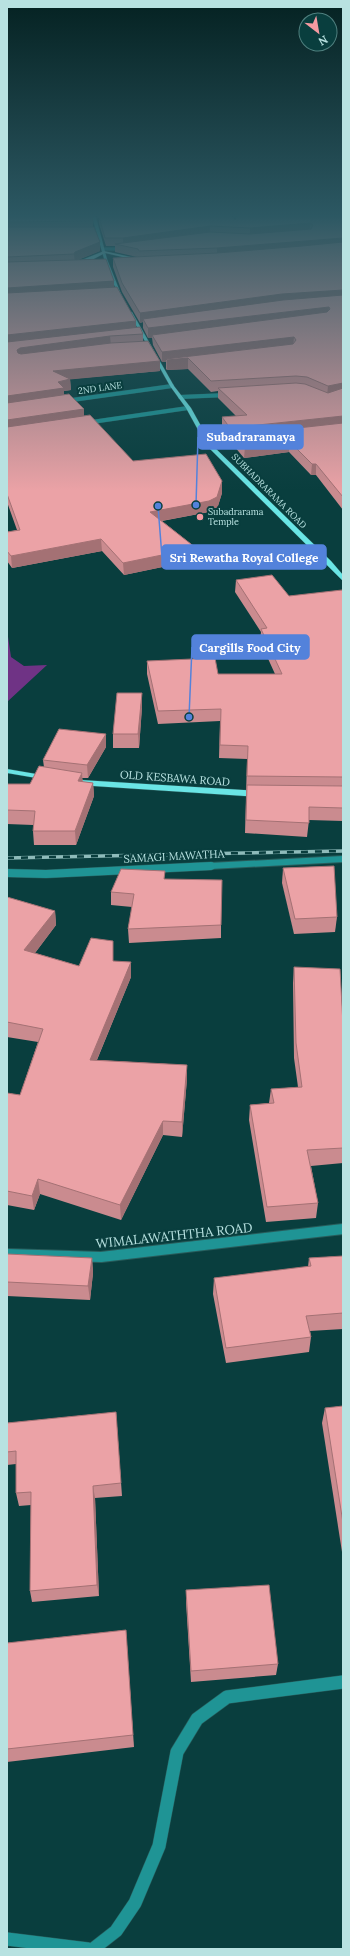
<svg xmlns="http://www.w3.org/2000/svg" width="350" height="1956" font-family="Lora,serif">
<rect width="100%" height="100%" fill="#093e3e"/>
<!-- green -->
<polygon fill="#6f3385" points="7,630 11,657 24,666 47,665 7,702"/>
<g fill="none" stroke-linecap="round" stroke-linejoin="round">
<defs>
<polyline id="service" points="103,249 124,249"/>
<g id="minor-far4">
<polyline points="180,397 227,395"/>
<polyline points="65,401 172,386"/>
<polyline points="85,423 188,408"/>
</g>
<polyline id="minor-far3" points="191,867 343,859"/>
<polyline id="minor-far2" points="7,873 46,874 211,866"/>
<polyline id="minor-far1" points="7,1254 101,1257 343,1229"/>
<g id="minor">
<polyline points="7,1939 88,1949"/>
<polyline points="93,1949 116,1931 135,1903 159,1846 177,1752 197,1719 227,1697 343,1682"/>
</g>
<polyline id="tertiary" points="209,445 244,441"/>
<g id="primary">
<polygon points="92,217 96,217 107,259 123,299 120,298 107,269"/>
<polygon points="128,311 132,312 174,386 191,408 211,444 331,561 343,575 343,581 207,446 186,408 170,386"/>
<polygon points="7,769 48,776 52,778 48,780 7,773"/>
<polygon points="81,780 259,791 263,794 259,797 78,785 77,783"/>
</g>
<polygon id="trunk" points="104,251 140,259 142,260 140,261 105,253 92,260 76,264 74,263"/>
</defs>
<!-- service casing -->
<use href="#service" stroke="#285c5b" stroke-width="3.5"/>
<!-- minor-far4 casing -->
<use href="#minor-far4" stroke="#285c5b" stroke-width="4.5"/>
<!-- minor-far3 casing -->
<use href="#minor-far3" stroke="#285c5b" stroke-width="8"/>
<!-- minor-far2 casing -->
<use href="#minor-far2" stroke="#285c5b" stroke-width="9"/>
<!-- minor-far1 casing -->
<use href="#minor-far1" stroke="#285c5b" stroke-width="12"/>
<!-- minor casing -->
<use href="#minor" stroke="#285c5b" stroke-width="14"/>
<!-- tertiary casing -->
<use href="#tertiary" stroke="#285c5b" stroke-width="4.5"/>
<!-- primary casing -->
<use href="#primary" stroke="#285c5b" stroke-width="1"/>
<!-- trunk casing -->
<use href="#trunk" stroke="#285c5b" stroke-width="1"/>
<!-- service -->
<use href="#service" stroke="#1f9495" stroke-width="3"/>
<!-- minor-far4 -->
<use href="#minor-far4" stroke="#1f9495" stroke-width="4"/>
<!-- minor-far3 -->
<use href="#minor-far3" stroke="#1f9495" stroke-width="6"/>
<!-- minor-far2 -->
<use href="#minor-far2" stroke="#1f9495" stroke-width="8"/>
<!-- minor-far1 -->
<use href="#minor-far1" stroke="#1f9495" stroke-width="10"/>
<!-- minor -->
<use href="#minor" stroke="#1f9495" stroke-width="13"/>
<!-- tertiary -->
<use href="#tertiary" stroke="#1f9495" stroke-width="4"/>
<!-- primary -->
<use href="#primary" fill="#6ae5e5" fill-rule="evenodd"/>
<!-- trunk -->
<use href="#trunk" fill="#9ceeee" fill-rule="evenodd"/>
<defs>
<polyline id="rail" points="7,858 343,851"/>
</defs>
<!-- rail casing -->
<use href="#rail" stroke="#8ebbba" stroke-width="3.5"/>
<!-- rail -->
<use href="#rail" stroke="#093e3e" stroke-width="2.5" stroke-dasharray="7" stroke-linecap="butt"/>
</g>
<!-- wall -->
<g fill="#ca8b8f">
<polygon points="7,217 93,221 93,227 100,251 78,260 114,287 136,321 136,327 143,334 143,341 160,361 160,371 70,379 71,390 64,391 64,395 84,409 84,416 133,461 222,481 222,493 217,509 209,512 162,521 196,548 196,560 124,575 102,551 12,568 7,561 7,532 17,530 7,502"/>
<polygon points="97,217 232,217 235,220 236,219 236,217 343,217 343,510 316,475 311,475 289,452 244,458 234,446 234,439 230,439 222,428 222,417 236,416 218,398 218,391 211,392 188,369 167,370 166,369 166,362 162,362 153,345 152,338 148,338 143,328 143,322 140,323 122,292 113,267 113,258 137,257 115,252 115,246 106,246 99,224 99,218 98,218"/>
<polygon points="236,580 289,596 343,592 343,821 309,820 307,837 245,833 247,759 219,758 220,721 158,724 147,674 147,661 218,674 275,674 260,641 261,632 235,592"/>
<polygon points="142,707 139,748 113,748 113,734"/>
<polygon points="106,734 106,747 88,778 82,778 83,782 93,783 94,796 76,845 34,845 33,831 33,825 7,824 7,784 30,784 44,767 43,760"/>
<polygon points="283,868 337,917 335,932 294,934 282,883"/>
<polygon points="165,879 221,925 221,938 129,943 128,929 132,907 111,905 111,892"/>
<polygon points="7,897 55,911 56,925 35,953 79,966 114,961 131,977 97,1060 187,1065 187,1079 182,1137 163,1135 121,1220 40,1194 34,1210 7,1205 7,1093 20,1095 38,1042 7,1037"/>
<polygon points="294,967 343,1025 343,1163 311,1166 318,1203 316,1218 266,1222 249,1120 250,1105 269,1103 271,1089 298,1087 294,1058 293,983"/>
<polygon points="7,1254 92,1258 93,1273 90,1300 7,1296"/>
<polygon points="343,1256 343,1329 310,1331 311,1337 309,1352 226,1363 213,1294 214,1278 308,1267 309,1258"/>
<polygon points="343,1406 343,1552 342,1552 322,1423 325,1408"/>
<polygon points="116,1412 122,1496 95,1498 99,1596 32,1602 30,1591 31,1505 19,1506 16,1493 16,1464 7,1465 7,1423"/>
<polygon points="186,1590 278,1664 276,1675 191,1682 186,1602"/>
<polygon points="126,1630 134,1747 7,1762 7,1643"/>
</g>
<!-- shaded-wall -->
<g fill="#a47174">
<polygon points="310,223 310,231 250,236 250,228"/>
<polygon points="210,226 210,234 123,245 123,238"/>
<polygon points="343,238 343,246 217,256 217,248"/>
<polygon points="100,242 100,251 75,261 75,263 74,254 75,252"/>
<polygon points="114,281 114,290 7,297 7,288"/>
<polygon points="343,290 343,299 143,319 143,322 140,323 140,313 282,294"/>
<polygon points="329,307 328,316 152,335 152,338 148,338 148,328"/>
<polygon points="136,321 136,330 7,344 7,335"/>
<polygon points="110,336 111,346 18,360 17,350 20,348"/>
<polygon points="294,337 293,347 188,359 188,369 167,370 167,360 166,359 166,362 162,362 162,352"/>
<polygon points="160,361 160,371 54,381 53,371"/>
<polygon points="70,379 71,390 64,391 64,398 7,406 7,396"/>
<polygon points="343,383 343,393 327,396 328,386"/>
<polygon points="84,409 84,419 7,430 7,420"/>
<polygon points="343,416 343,427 234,435 234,439 230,439 230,428"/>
<polygon points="289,441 289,452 244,458 245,447"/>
<polygon points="312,464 316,464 316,475 311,475"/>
<polygon points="222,481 222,493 217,509 209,512 150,523 150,512"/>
<polygon points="101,539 102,551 12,568 11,556"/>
<polygon points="196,548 196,560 124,575 123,563"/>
<polygon points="142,693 142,707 139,748 138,734"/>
<polygon points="106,734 106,747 88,778 87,765"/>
<polygon points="82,773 83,787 78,781"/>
<polygon points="93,783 94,796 76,845 75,831"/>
<polygon points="55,911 56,925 26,965 24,950"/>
<polygon points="131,962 131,977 91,1074 90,1060"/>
<polygon points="187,1065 187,1079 182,1137 182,1122"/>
<polygon points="163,1121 163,1135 121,1220 120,1205"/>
<polygon points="38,1179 40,1194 34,1210 32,1196"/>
<polygon points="92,1258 93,1273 90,1300 88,1286"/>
<polygon points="93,1486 95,1498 99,1596 97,1585"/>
</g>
<!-- building -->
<g fill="#eba2a6" stroke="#a47174">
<polygon points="7,217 92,217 93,221 7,222"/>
<polygon points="99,217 232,217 235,220 238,217 343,217 343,238 217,248 139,251 138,249 115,244 210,232 250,234 311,229 313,225 310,223 250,228 210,226 123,238 105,238"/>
<polygon points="7,227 94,227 100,242 75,252 74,254 7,257"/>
<polygon points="343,242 343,290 282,294 140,313 122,283 113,258 217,253 302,246"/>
<polygon points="106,259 114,281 7,288 7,262"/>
<polygon points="117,287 136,321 7,335 7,293"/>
<polygon points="343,295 343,383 328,386 307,377 296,376 211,381 188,358 167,360 166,359 293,344 296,340 294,337 162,352 152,335 327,312 330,309 329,307 148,328 143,319 283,300"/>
<polygon points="140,327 143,334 110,336 20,348 17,350 18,353 21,354 111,343 148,341 160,361 53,371 70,379 58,382 64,388 7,396 7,342"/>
<polygon points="296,383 305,384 328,393 343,388 343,416 230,428 222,417 247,415 218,388"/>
<polygon points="69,394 84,409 7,420 7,403"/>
<polygon points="90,415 133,461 206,454 222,481 217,497 209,501 150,512 196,548 123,563 101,539 11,556 7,551 7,532 20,530 7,494 7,427"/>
<polygon points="343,423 343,497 316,464 312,464 289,441 245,447 234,435"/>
<polygon points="272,575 289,596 342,590 343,592 343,777 247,776 248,746 220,745 221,709 158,711 147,661 215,658 218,674 282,674 261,629 267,628 236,580"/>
<polygon points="117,693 142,693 138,734 113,734"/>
<polygon points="59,729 106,734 87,765 43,760"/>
<polygon points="39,766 82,773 78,781 93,783 75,831 33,831 35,811 7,810 7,784 30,784"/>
<polygon points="247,785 343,786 343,808 309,807 309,823 246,820"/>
<polygon points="334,866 337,917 295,919 283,868"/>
<polygon points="121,869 165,871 164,879 222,880 221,925 128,929 134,894 111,892"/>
<polygon points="7,897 55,911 24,950 79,966 91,938 113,941 113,961 131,962 90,1060 187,1065 182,1122 163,1121 120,1205 38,1179 32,1196 7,1191 7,1093 20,1095 43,1029 7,1022"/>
<polygon points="294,967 340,969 343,1025 343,1148 307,1150 318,1203 267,1207 250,1105 274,1103 271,1089 302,1087 296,1043"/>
<polygon points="7,1254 92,1258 88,1286 7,1282"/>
<polygon points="343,1256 343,1313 306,1316 311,1337 226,1348 214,1278 311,1266 309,1258"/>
<polygon points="343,1406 343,1523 325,1408"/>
<polygon points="116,1412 121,1483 93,1486 97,1585 30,1591 31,1492 16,1493 16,1451 7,1452 7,1423"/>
<polygon points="269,1585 278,1664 191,1671 186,1590"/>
<polygon points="126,1630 133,1735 7,1749 7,1643"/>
</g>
<!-- sky -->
<linearGradient id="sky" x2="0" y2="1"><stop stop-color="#052222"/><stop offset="0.44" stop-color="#2c5863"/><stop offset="1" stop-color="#2c5863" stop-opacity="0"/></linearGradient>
<rect width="350" height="491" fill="url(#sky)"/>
<!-- markers -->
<circle fill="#f49aa1" stroke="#093e3e" stroke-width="1.5" cx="200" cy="517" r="4"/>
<g text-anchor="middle" stroke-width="4" stroke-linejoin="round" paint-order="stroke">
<!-- far-street labels -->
<g font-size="9" fill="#b8e2e1" stroke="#093e3e">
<text transform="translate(100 388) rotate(-8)" y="3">2ND LANE</text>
<text transform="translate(269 491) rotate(45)" y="3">SUBHADRARAMA ROAD</text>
</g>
<!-- far-poi labels -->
<g font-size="9" fill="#b8e2e1" stroke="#093e3e" text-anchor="start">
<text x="208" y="515">Subadrarama<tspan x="208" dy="10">Temple</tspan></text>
</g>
<!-- street labels -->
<g font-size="11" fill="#b8e2e1" stroke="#093e3e">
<text transform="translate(175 778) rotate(4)" y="4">OLD KESBAWA ROAD</text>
<text transform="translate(174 856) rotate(-3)" y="4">SAMAGI MAWATHA</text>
</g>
<!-- near-street labels -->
<g font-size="13" fill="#b8e2e1" stroke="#093e3e">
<text transform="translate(174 1235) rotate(-6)" y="5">WIMALAWATHTHA ROAD</text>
</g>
</g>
<!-- callouts -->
<path fill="none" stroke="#5382db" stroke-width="1.5" d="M196 505L198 437M158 506L162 557M189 717L192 647"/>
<g fill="#5382db" stroke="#093e3e" stroke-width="1.5">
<circle cx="196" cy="505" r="4"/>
<circle cx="158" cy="506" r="4"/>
<circle cx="189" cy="717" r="4"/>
</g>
<g fill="#5382db" stroke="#5382db" stroke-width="1.5">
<rect x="198" y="425" width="105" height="24" rx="4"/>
<rect x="162" y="545" width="164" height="24" rx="4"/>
<rect x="192" y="635" width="117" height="24" rx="4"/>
</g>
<g font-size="12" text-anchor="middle" font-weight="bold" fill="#fff">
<text x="251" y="441">Subadraramaya</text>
<text x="244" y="562">Sri Rewatha Royal College</text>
<text x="250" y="652">Cargills Food City</text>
</g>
<!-- border -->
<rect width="350" height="1956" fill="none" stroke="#b8e2e1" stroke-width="16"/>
<!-- north arrow -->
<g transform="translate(318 32) rotate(149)"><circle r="19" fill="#093e3e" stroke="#4f807f"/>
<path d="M0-3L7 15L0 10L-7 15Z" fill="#f49aa1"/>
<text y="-6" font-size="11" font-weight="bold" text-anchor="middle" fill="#b8e2e1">N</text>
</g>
</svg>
